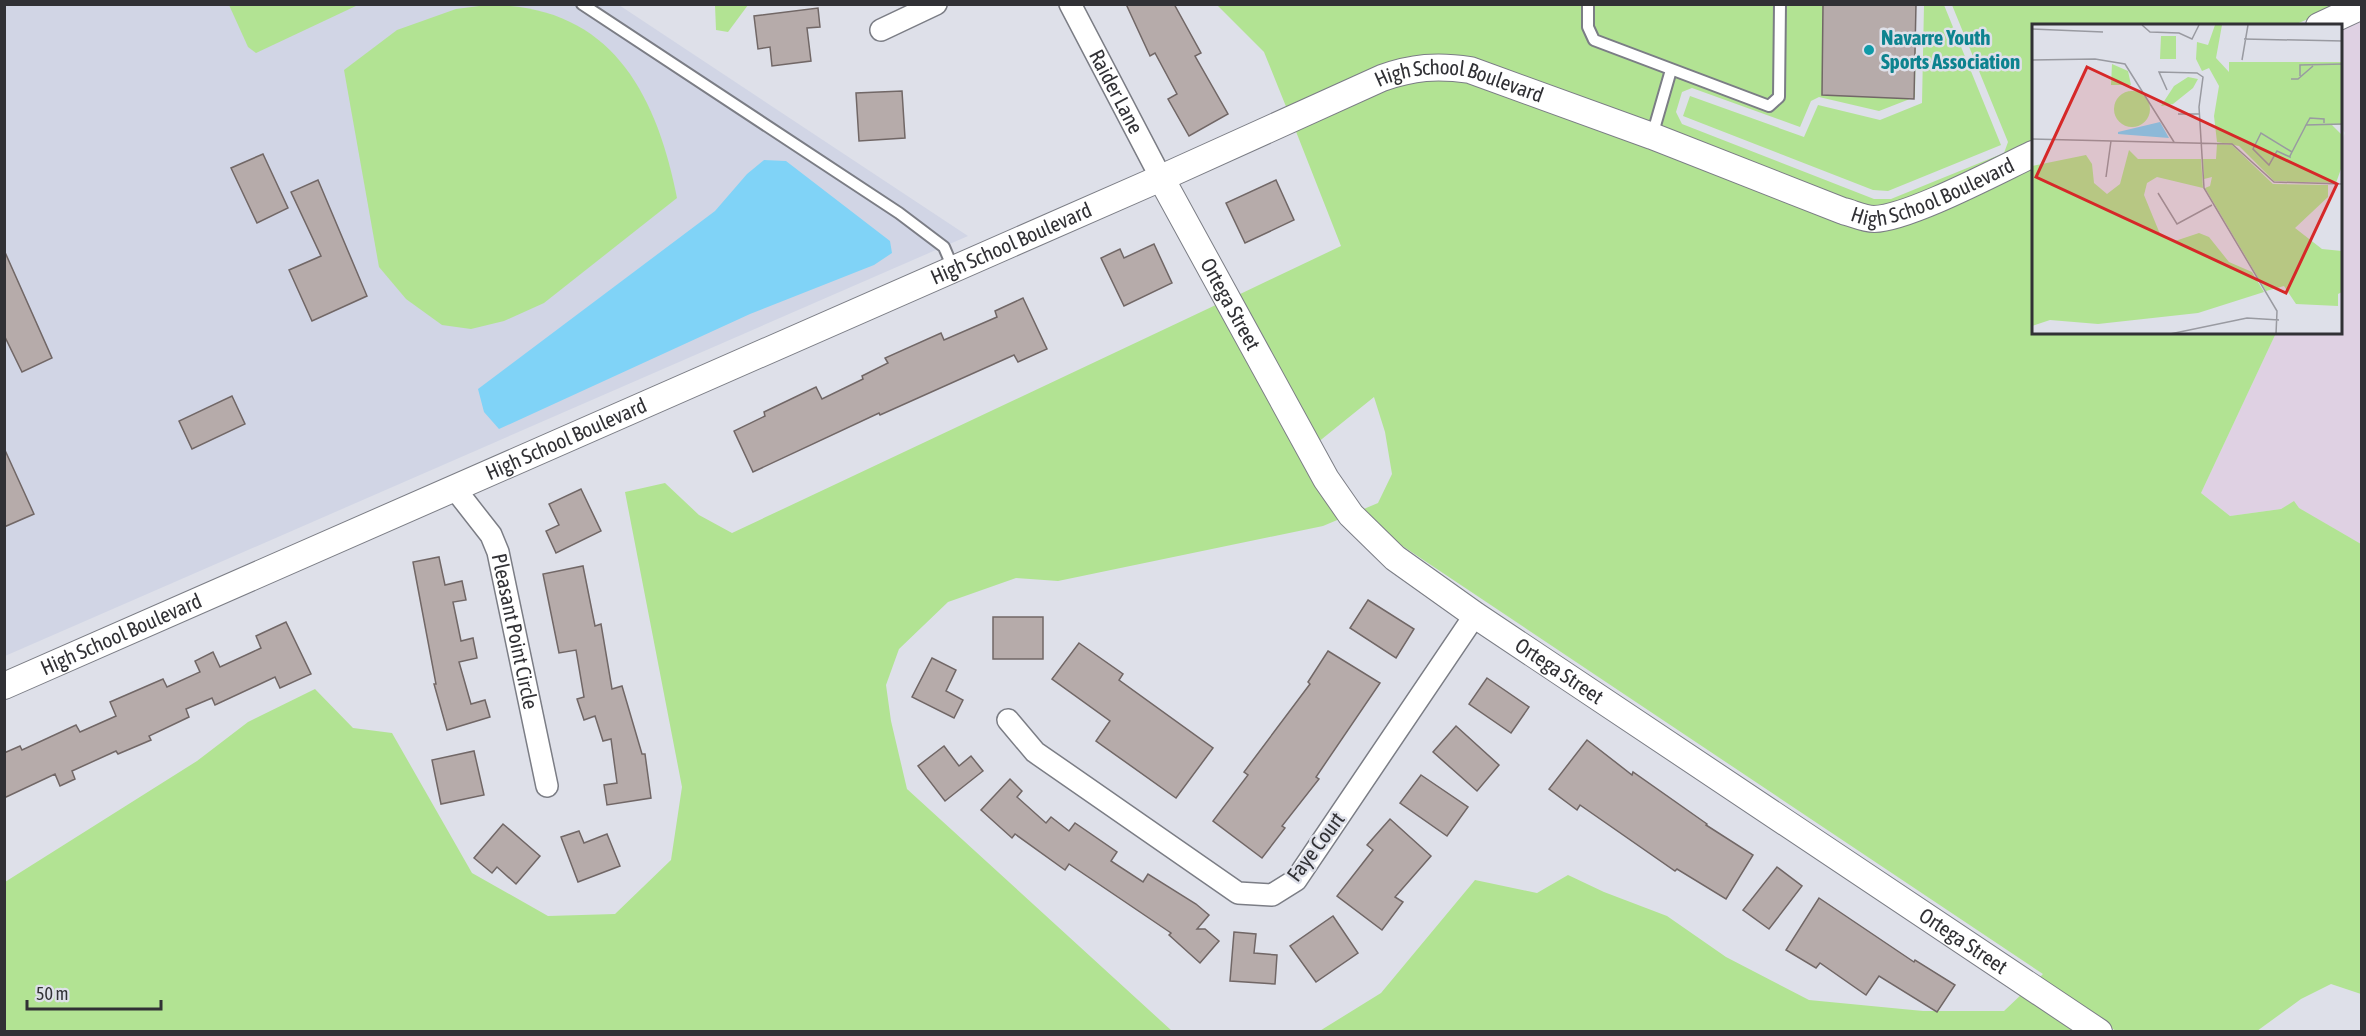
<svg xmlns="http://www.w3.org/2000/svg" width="2366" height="1036" font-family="'Asap Condensed',sans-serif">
<rect width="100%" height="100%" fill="#dee0e9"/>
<!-- commercial -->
<polygon fill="#dfd1e3" points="2361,18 2361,544 2298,508 2294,502 2281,509 2230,516 2201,493 2276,333 2340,333 2340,145 2345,133 2340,126 2341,27"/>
<!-- built -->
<polygon fill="#d1d5e5" points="5,5 619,5 968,236 5,656"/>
<!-- green -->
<g fill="#b2e393">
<polygon points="229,5 358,5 256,53 248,47"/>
<path d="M 487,5 C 610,4 656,92 677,198 L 544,303 L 504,321 L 471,329 L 442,325 L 406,299 L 379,267 L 344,70 L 397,30 L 456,9 Z"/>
<polygon points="715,5 715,4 748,5 728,32 716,30"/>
<polygon points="1217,5 1916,5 1915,97 1879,111 1819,97 1811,101 1800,127 1692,88 1682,92 1676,112 1682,124 1874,199 1891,199 2004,153 2008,142 1952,5 2341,5 2294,25 2033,26 2033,143 1918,195 1872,209 1471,60 1287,109 1264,52"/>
<polygon points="1924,5 1944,5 2001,145 1888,191 1873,190 1683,116 1690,96 1804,137 1818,105 1880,120 1922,103"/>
<polygon points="1412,78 1469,80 1840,220 2033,166 2033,333 2276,333 2201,493 2230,516 2281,509 2294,501 2299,508 2361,544 2361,994 2331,984 2301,999 2257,1031 2116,1031 2038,979 2043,974 1383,533 1359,511 1378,503 1392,474 1385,432 1374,397 1317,443 1236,296 1341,246 1295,129"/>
<polygon points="1220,303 1342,518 1323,526 1058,581 1016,578 948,602 899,649 886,685 891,721 907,789 1172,1031 5,1032 5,882 197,761 248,722 315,689 353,728 392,733 472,873 548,916 615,914 671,860 682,787 625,492 665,483 699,515 732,533"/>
<polygon points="1568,875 1604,892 1667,916 1726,957 1809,1000 1923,1011 2004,1011 2024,992 2082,1032 1318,1032 1381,993 1475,880 1537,893"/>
</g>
<!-- water -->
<polygon fill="#80d3f7" points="764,160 786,161 890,241 892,253 874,265 750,314 499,429 484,412 478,389 715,211 747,174"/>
<!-- building -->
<g fill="#b6abaa" stroke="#716766" stroke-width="1.5">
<polygon points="1126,4 1174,4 1201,53 1195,56 1228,114 1189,136 1168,99 1177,94 1155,53 1150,56"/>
<polygon points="1823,4 1916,4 1914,99 1822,95"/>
<polygon points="818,8 820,27 807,28 811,61 772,66 770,47 758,49 754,16"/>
<polygon points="902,91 905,138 859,141 856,93"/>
<polygon points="263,154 288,208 257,223 231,168"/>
<polygon points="318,180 367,296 312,321 289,270 321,256 291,192"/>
<polygon points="1276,180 1294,220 1245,243 1226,203"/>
<polygon points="1154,244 1172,283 1124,306 1101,258 1120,249 1124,258"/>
<polygon points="4,250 52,358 22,372 4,335"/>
<polygon points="1023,298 1047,349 1018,362 1014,355 880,415 879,413 753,472 734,431 765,416 764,412 816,387 822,399 863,379 862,376 888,363 885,358 941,333 944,340 997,317 995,311"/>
<polygon points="232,396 245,424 192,449 179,421"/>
<polygon points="4,448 34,514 4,527"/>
<polygon points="581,489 601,531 556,553 546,531 559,525 549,504"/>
<polygon points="439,557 445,585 462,581 466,600 453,602 461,641 473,638 477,658 459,662 471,704 485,700 490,717 447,730 434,684 436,684 413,562"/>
<polygon points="583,566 595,626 601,624 612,689 622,686 642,754 645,754 651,798 607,805 604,785 617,783 611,739 603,741 595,716 584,720 577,699 584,697 576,650 559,653 543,574"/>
<polygon points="1368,600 1414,629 1396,658 1350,628"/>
<rect x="993" y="617" width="50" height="42"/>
<polygon points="286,622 311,674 280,688 275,677 215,705 212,698 186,709 189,717 149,736 151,740 118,754 116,751 72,771 75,779 60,786 55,774 4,798 4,753 20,746 22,750 76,725 80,732 116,716 110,702 163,679 167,687 200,672 195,661 213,652 220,667 261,648 256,636"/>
<polygon points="1079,643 1123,674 1119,680 1213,748 1176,798 1096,741 1110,721 1052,679"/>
<polygon points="1328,651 1380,683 1316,777 1319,779 1282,826 1285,828 1262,858 1213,821 1248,775 1244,772 1310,684 1308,682"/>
<polygon points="932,658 956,670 946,691 963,700 954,718 912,697"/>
<polygon points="1487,678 1529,707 1511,733 1469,704"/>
<polygon points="1456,726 1499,765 1477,791 1433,752"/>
<polygon points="1587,740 1632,775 1633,772 1707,824 1706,825 1753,855 1726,899 1677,869 1675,871 1580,805 1577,810 1549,789"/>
<polygon points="944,746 959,766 971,756 983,771 945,801 918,766"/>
<polygon points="474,751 484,795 441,804 432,760"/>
<polygon points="1421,775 1468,807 1447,836 1400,803"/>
<polygon points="1010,779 1022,791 1017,797 1046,823 1051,817 1069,831 1075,823 1117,852 1111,861 1143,882 1148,874 1196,904 1209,915 1197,929 1205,929 1219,941 1200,963 1169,935 1171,933 1069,864 1065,870 1015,834 1012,838 981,810"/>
<polygon points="1390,819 1431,856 1395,897 1403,902 1382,930 1337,896 1373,850 1367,845"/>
<polygon points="503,824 540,856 516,884 497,867 492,873 474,858"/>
<polygon points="579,831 584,843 607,834 620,866 578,882 561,837"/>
<polygon points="1777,867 1802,886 1769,929 1743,910"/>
<polygon points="1819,898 1914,962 1915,960 1955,985 1937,1012 1879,976 1866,995 1820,963 1816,968 1786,950"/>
<polygon points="1333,916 1358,953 1316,982 1290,946"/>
<polygon points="1234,932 1256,934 1254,953 1277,955 1275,984 1230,981"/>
</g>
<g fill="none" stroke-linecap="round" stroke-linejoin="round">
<defs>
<g id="service">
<polyline points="582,4 899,213 944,247 953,268"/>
<polyline points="1588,4 1588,27 1594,40 1769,106 1779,97 1780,4"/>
<polyline points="1652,136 1671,70"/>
</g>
<g id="minor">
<path id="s1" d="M 1070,4 L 1161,178"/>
<polyline points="881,30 936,4"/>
<path id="s2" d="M 455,489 L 491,535 L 498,552 L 547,786"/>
<polyline points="1008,720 1035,752 1238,893 1272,895 1296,880 1475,615"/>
</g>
<g id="tertiary">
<polyline points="2319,26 2362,6"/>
<path id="s3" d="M 1161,178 L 1326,479 L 1351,515 L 1395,558 L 1475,615 L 2099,1032"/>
<path id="s4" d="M 4,686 L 1161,178 L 1382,78 C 1413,67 1437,65 1470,70 L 1652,136 L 1843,211 C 1852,213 1864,219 1874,219 C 1909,218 1997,171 2033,154"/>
</g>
</defs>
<!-- service casing -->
<use href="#service" stroke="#7b7d85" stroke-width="14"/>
<!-- minor casing -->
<use href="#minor" stroke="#7b7d85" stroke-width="24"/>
<!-- tertiary casing -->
<use href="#tertiary" stroke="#7b7d85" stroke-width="28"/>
<!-- service -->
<use href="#service" stroke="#fff" stroke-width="10"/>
<!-- minor -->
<use href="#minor" stroke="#fff" stroke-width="21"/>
<!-- tertiary -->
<use href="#tertiary" stroke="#fff" stroke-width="26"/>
</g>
<!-- markers -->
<circle fill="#0f9aa8" stroke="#dee0e9" stroke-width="2" cx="1869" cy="50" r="6"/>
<g text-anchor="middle" stroke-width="5" stroke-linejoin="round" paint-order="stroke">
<!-- culture labels -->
<g font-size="21" font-weight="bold" fill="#0d838f" stroke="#dee0e9" text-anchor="start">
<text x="1881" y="45">Navarre Youth<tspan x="1881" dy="24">Sports Association</tspan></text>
</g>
<!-- street labels -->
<g font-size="21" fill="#313135" stroke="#dee0e9">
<text dy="7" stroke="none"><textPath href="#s1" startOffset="99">Raider Lane</textPath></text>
<text dy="7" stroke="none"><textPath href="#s4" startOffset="1586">High School Boulevard</textPath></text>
<text dy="7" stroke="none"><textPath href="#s4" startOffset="2090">High School Boulevard</textPath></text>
<text dy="7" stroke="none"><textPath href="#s4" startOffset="1100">High School Boulevard</textPath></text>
<text dy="7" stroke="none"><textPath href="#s3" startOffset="144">Ortega Street</textPath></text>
<text dy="7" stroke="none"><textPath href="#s4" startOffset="614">High School Boulevard</textPath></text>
<text dy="7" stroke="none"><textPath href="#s2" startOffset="158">Pleasant Point Circle</textPath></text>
<text dy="7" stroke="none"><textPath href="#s4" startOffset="128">High School Boulevard</textPath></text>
<text dy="7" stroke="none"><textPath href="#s3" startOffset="648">Ortega Street</textPath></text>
<text transform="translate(1316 847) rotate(-53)" y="7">Faye Court</text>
<text dy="7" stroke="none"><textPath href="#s3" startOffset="1134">Ortega Street</textPath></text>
</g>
</g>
<!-- overview -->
<g transform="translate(2032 24)">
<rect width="310" height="310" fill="#dee0e9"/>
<path d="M 183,1 L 190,1 L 184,34 L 197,48 L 197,38 L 310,38 L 310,101 L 300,101 L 310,111 L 310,142 L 304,159 L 242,157 L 207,122 L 185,118 L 182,92 L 187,62 L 177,44 L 170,47 L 164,35 L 165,18 L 176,21 ZM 129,12 L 144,12 L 144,35 L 128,35 ZM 80,40 L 96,47 L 99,61 L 79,61 ZM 156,53 L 166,55 L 161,64 L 141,80 L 129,82 L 142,62 ZM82 85a18 18 0 1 1 36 0a18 18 0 1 1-36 0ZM 185,120 L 200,121 L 241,160 L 296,161 L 296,173 L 263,204 L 290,225 L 310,227 L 310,268 L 306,270 L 306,282 L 264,280 L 252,262 L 234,267 L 173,164 L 178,162 L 180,153 L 172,155 L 171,135 L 184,135 ZM 97,126 L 106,135 L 169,135 L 171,164 L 125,153 L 115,159 L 112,171 L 128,210 L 143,217 L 167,209 L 177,213 L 197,238 L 220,248 L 232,268 L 166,289 L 66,300 L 18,296 L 0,302 L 0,142 L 54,131 L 60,140 L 62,159 L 75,170 L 88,160 Z" fill="#b2e393"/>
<path d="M 128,98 L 137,114 L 86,110 L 86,108 Z" fill="#80d3f7"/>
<path fill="none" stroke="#999aa1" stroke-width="1.5" d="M 110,1 L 118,8 L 147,9 L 160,15 L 167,1M 0,5 L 71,8M 212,15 L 311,17M 0,36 L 63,35 L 93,40 L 142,118M 210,36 L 216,1M 268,52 L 268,41 L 311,40M 259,55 L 266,55 L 281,42M 135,66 L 127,48 L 165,49 L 171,53 L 167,83 L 172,164 L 245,287 L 244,310M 146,90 L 167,90M 274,101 L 278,94 L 292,95 L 292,99M 0,115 L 200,120 L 242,158 L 311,160M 260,128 L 229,109 L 221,125 L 237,141 L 245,127 L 258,133 L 258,132 L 260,128 L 272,105 L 274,101 L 311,100M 74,153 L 79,117M 126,169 L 145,200 L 180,181M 138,310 L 215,294 L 247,296"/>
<path fill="#d62828" fill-opacity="0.15" stroke="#d62828" stroke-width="3" d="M 55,43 L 305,160 L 254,269 L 4,153 Z"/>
<rect width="310" height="310" fill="none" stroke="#313135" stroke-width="3"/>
</g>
<!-- border -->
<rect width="2366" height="1036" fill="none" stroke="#313135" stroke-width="12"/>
<!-- scale -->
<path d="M27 1000v9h134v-9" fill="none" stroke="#313135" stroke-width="3"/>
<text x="36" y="1000" font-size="18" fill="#313135" stroke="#dee0e9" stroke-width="4.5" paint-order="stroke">50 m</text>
</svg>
